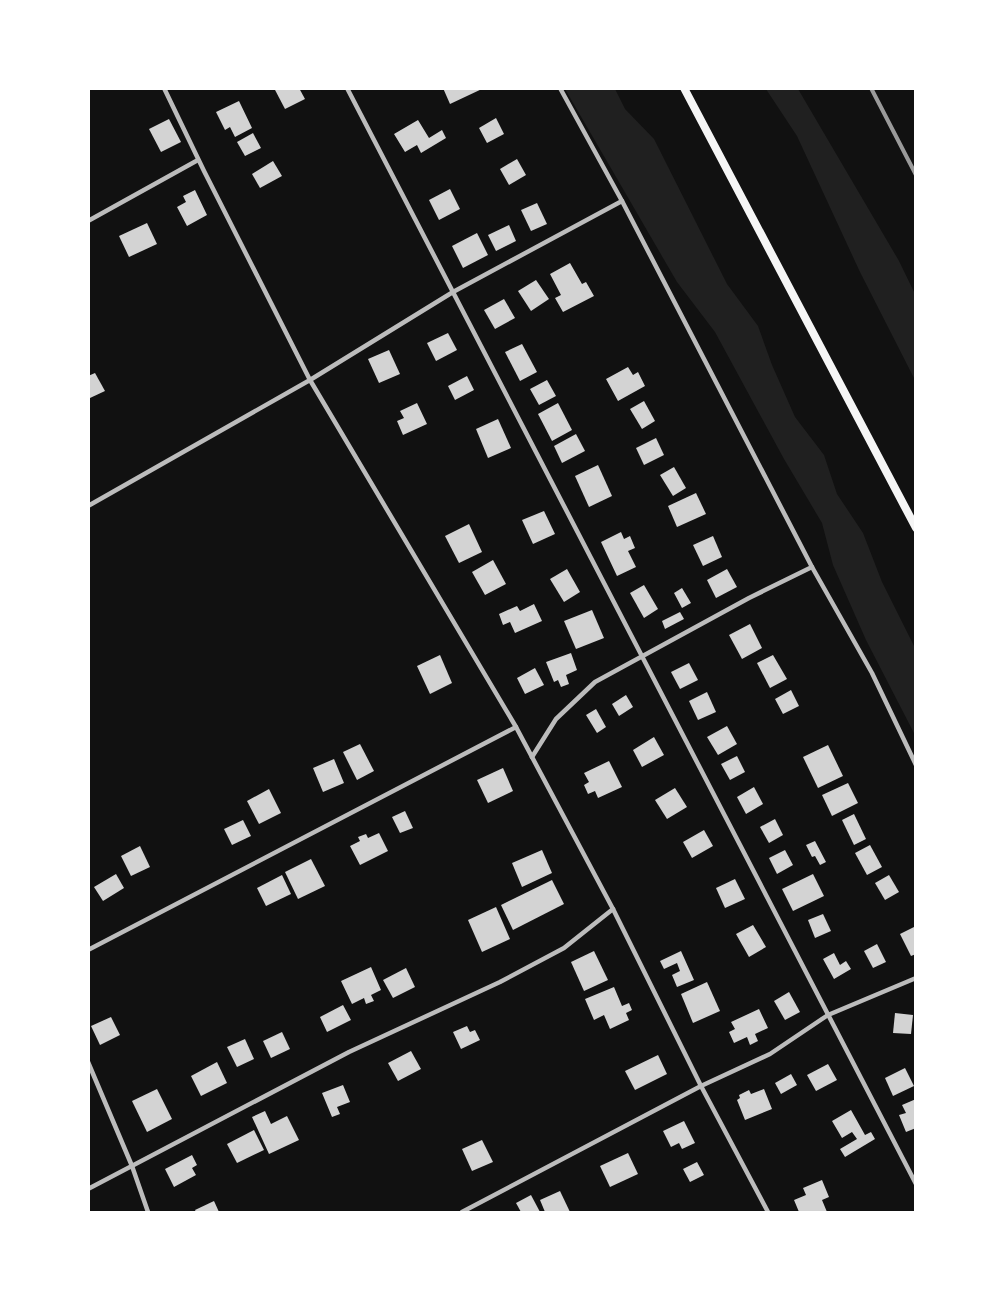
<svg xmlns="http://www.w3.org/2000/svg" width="1004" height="1301" font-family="'Fira Sans',sans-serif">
<rect width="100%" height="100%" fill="#111"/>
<!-- green -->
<g fill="#202020">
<polygon points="565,89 615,89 625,109 654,139 727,284 758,326 772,365 795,417 824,455 837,494 863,533 882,582 915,648 915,735 866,640 833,565 822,523 784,459 715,332 677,282"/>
<polygon points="766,89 798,89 899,261 915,294 915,380 860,272 797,136"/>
</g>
<!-- building -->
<g fill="#d3d3d3">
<polygon points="274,88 299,88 305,99 285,109"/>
<polygon points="443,88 484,88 450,104"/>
<polygon points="239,101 252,128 235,137 230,127 225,130 216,112"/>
<polygon points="496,118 504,134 487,143 479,128"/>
<polygon points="169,119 181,142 161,152 149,129"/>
<polygon points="418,120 429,138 442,130 446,138 421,153 417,145 405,152 394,134"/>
<polygon points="253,133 261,148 245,156 237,142"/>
<polygon points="517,159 526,175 509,185 500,169"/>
<polygon points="273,161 282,176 260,188 252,174"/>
<polygon points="450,189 460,209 439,220 429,200"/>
<polygon points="195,190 207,215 187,226 177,207 186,202 183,196"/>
<polygon points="537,203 547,224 531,231 521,210"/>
<polygon points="147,223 157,244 129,257 119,236"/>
<polygon points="509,225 516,241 496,251 488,235"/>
<polygon points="477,233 488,255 463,268 452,246"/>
<polygon points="570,263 582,284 586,282 594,296 563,312 555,298 561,295 550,274"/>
<polygon points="536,280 549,299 531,311 518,291"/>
<polygon points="504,299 515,318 495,329 484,310"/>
<polygon points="448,333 457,350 436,361 427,343"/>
<polygon points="522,344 537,372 520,381 505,352"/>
<polygon points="389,350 400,374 379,383 368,359"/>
<polygon points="628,367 633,375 638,372 645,386 618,401 606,379"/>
<polygon points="95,373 105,391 90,398 88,376"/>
<polygon points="467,376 474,390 455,400 448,386"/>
<polygon points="547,380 556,396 539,405 530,389"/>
<polygon points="644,401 655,421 642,429 630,409"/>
<polygon points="417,403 427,424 403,435 397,421 404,418 400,411"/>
<polygon points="558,403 572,430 552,441 538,414"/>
<polygon points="498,419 511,448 488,458 476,429"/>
<polygon points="576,434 585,451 562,463 554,446"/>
<polygon points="656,438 664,455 644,465 636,448"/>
<polygon points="598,465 612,496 589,507 575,476"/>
<polygon points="674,467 686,488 673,496 660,475"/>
<polygon points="696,493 706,514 677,527 668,506"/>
<polygon points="544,511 555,534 533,544 522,520"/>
<polygon points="469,524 482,552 459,563 445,536"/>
<polygon points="621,532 624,539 630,536 635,548 628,551 636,567 617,576 601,542"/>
<polygon points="713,536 722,557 703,566 693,545"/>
<polygon points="493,560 506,584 485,595 472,572"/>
<polygon points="567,569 580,592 564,602 550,579"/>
<polygon points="727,569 737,587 716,598 707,580"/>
<polygon points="644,585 658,609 644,618 630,593"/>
<polygon points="682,588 691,603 682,608 674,593"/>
<polygon points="534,604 542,621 515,633 510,622 503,625 499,614 517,606 520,611"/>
<polygon points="592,610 604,638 576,649 564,621"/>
<polygon points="680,612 684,619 665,629 662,621"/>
<polygon points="750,624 762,648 742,659 729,635"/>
<polygon points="571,653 577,670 566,675 569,684 561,687 558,680 554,682 546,662"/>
<polygon points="440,655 452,683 430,694 417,666"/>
<polygon points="773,655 787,679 770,688 757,663"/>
<polygon points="689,663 698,680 680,689 671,672"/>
<polygon points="535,668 544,685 525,694 517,678"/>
<polygon points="791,690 799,706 783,714 775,699"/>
<polygon points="707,692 716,712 698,720 689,701"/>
<polygon points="626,695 633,707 619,716 612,704"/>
<polygon points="596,709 606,727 597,733 586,715"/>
<polygon points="727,726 737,744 718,755 707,737"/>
<polygon points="654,737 664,755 642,767 633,750"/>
<polygon points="360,744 374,771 357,780 343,752"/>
<polygon points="828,745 843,776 818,788 803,757"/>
<polygon points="737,756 745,772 730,780 721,764"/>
<polygon points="334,759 344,783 323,792 313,768"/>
<polygon points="609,761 622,787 598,798 595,791 588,794 584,785 589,782 584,773"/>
<polygon points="503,768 513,791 488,803 477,780"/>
<polygon points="848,783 858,803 832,816 822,795"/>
<polygon points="754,787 763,804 746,814 737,797"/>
<polygon points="675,788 687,807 667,819 655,800"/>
<polygon points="269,789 281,813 259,824 247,801"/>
<polygon points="405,811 413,828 400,833 392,817"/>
<polygon points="854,814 866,839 854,845 842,820"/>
<polygon points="775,819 783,835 769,843 760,827"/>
<polygon points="243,820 251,836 232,845 224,829"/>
<polygon points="704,830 713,846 692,858 683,842"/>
<polygon points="379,833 388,851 360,865 350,846 360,841 358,837 366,834 368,838"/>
<polygon points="815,841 826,862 820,865 815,856 812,857 806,845"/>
<polygon points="870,845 882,867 867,875 855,853"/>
<polygon points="140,846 150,867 131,876 121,856"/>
<polygon points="542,850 552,873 522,887 512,863"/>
<polygon points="785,850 793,865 777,874 769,858"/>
<polygon points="311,859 325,886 298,899 285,872"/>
<polygon points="116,874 124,888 103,901 94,887"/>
<polygon points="813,874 824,896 793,911 782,889"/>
<polygon points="282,875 291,894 266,906 257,888"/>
<polygon points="889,875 899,892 885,900 875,883"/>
<polygon points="735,879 745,899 725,908 716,888"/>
<polygon points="552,880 564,904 513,930 501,905"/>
<polygon points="496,907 510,939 482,952 468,920"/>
<polygon points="823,914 831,931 815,938 808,920"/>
<polygon points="753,925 766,947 749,957 736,934"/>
<polygon points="916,926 916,954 911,956 900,934"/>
<polygon points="877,944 886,962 873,968 864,951"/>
<polygon points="594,951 608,980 584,991 571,962"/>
<polygon points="681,951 694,980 677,987 672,975 680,971 677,963 664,969 660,961"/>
<polygon points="834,953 840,965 846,961 851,969 834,979 823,959"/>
<polygon points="371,967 381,990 371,995 374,1001 366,1004 364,998 352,1004 341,981"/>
<polygon points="406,968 415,987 393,998 383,980"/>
<polygon points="707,982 720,1011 693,1023 681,994"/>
<polygon points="614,987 622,1006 629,1003 632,1010 626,1013 629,1020 610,1029 604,1015 594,1020 585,999"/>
<polygon points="789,992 800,1012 785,1020 774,1001"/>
<polygon points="343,1005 351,1020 327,1032 320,1017"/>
<polygon points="759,1009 768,1028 755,1034 758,1041 750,1045 747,1037 734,1043 729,1032 735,1029 731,1022"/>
<polygon points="895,1013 913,1015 911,1034 893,1033"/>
<polygon points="111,1017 120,1035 100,1045 91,1026"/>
<polygon points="467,1026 470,1032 475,1030 480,1040 461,1049 453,1032"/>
<polygon points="282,1032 290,1049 271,1058 263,1041"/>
<polygon points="245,1039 254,1059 237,1067 227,1047"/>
<polygon points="411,1051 421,1069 398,1081 388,1063"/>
<polygon points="658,1055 667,1074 635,1090 625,1071"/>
<polygon points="217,1062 227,1083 201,1096 191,1076"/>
<polygon points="828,1064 837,1080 816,1091 807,1075"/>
<polygon points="905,1068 914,1086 893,1096 885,1078"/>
<polygon points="791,1074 797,1085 781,1094 775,1083"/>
<polygon points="343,1085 350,1102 337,1107 340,1114 332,1117 322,1093"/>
<polygon points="157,1089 172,1119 147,1132 132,1101"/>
<polygon points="764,1089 772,1109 745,1120 737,1100 740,1098 739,1095 749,1090 751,1094"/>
<polygon points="916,1099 916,1128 906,1132 899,1115 906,1113 902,1105"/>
<polygon points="851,1110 865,1135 871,1132 875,1139 845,1157 840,1149 857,1139 852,1132 842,1138 832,1121"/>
<polygon points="265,1111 271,1124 287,1116 299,1140 269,1154 252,1117"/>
<polygon points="684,1121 695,1143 682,1149 679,1143 671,1147 663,1131"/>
<polygon points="254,1130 264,1150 237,1163 227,1144"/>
<polygon points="482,1140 493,1162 472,1171 462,1149"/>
<polygon points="628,1153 638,1174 610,1187 600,1166"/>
<polygon points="192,1155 197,1165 192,1168 196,1175 174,1187 165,1169"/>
<polygon points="697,1162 704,1175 690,1182 683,1169"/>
<polygon points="822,1180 829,1197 822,1200 827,1212 799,1212 794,1200 806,1195 803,1188"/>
<polygon points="560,1191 570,1212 545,1212 540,1200"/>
<polygon points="531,1195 540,1212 521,1212 516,1203"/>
<polygon points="214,1201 219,1212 196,1212 195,1210"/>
</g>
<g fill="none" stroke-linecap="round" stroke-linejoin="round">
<!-- minor -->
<g stroke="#bcbcbc" stroke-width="4.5">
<polyline points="164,88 204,171 310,380 516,727 613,909 701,1086 768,1212"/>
<polyline points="347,88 916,1184"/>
<polyline points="560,88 622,201 812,567 872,673 916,765"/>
<polyline points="88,221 198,160"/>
<polyline points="88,506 310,380 453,292 622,201"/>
<polyline points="532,757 556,719 595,682 749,598 812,567"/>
<polyline points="88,950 516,727"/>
<polyline points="88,1062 132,1166 148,1212"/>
<polyline points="88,1189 349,1052 500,982 564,948 613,909"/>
<polyline points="462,1212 701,1086 770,1054 828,1015 916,978"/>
</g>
<!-- primary -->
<polyline stroke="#f5f5f5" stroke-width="8" points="684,88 916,528"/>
<!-- rail -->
<polyline stroke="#9a9a9a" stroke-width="4" points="871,88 916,175"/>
</g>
<!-- border -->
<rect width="1004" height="1301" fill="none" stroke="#ffffff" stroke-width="180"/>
</svg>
